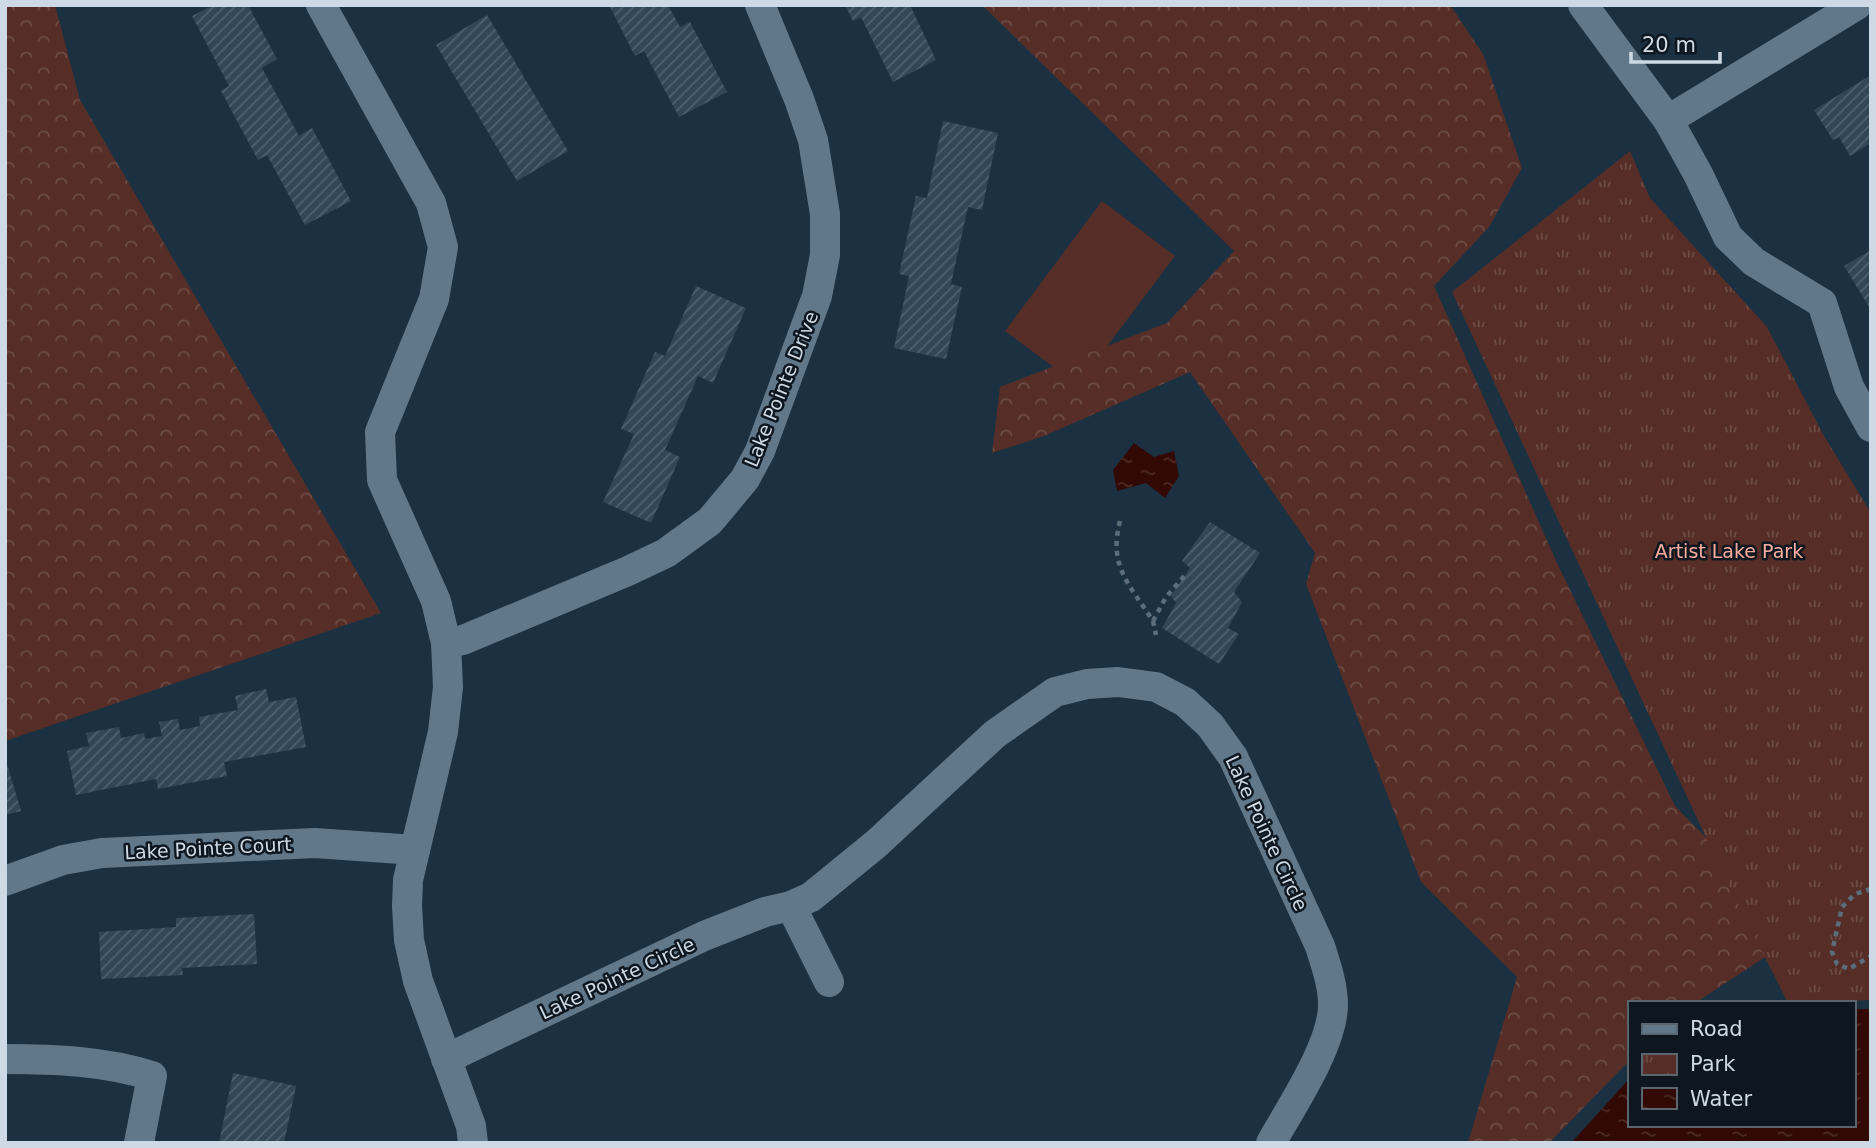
<svg xmlns="http://www.w3.org/2000/svg" width="1876" height="1148" font-family="'DejaVu Sans',sans-serif">
<defs>
<pattern id="forest-crowns" width="20" height="18" patternUnits="userSpaceOnUse" patternTransform="scale(1.75)"><rect width="20" height="18" fill="#562e27"/><path d="M2 6a3 3 0 1 1 6 0M12 15a3 3 0 1 1 6 0" fill="none" stroke="#6d4c46"/></pattern>
<pattern id="park-tufts" width="24" height="20" patternUnits="userSpaceOnUse" patternTransform="scale(1.75)"><rect width="24" height="20" fill="#562e27"/><path d="M3 7l-1-3M5 7V3M7 7l1-3M15 17l-1-3M17 17v-4M19 17l1-3" fill="none" stroke="#6d4c46"/></pattern>
<pattern id="water-ripples" width="26" height="14" patternUnits="userSpaceOnUse" patternTransform="scale(1.75)"><rect width="26" height="14" fill="#320904"/><path d="M2 4q2-2 4 0t4 0M15 11q2-2 4 0t4 0" fill="none" stroke="#4e2c28"/></pattern>
<pattern id="building-hatch" width="6" height="6" patternUnits="userSpaceOnUse" patternTransform="scale(1.75)"><rect width="6" height="6" fill="#314758"/><path d="M-1 1l2-2M0 6l6-6M5 7l2-2" fill="none" stroke="#4e6170"/></pattern>
</defs>
<rect width="100%" height="100%" fill="#1b3040"/>
<!-- green -->
<polygon fill="#562e27" points="1102,201 1175,256 1078,385 1005,331"/>
<!-- forest -->
<g fill="url(#forest-crowns)">
<polygon points="5,5 55,5 80,100 381,613 5,741"/>
<polygon points="982,5 1450,5 1483,54 1522,168 1489,227 1434,286 1557,563 1675,806 1763,896 1773,952 1695,1003 1629,1003 1629,1061 1549,1143 1468,1143 1517,977 1421,882 1306,584 1315,553 1190,372 1044,436 992,453 1000,387 1167,323 1234,251"/>
</g>
<!-- park -->
<polygon fill="url(#park-tufts)" points="1630,151 1650,198 1767,327 1824,436 1871,513 1871,1000 1788,1003 1723,874 1452,292"/>
<!-- water -->
<g fill="url(#water-ripples)">
<polygon points="1134,443 1154,457 1174,451 1179,476 1165,498 1146,483 1117,491 1113,470"/>
<polygon points="1853,1009 1871,1009 1871,1143 1571,1143 1629,1079 1629,1125 1853,1125"/>
</g>
<!-- building -->
<g fill="url(#building-hatch)">
<polygon points="213,5 248,5 277,59 262,68 299,136 312,128 351,201 305,225 267,155 258,160 221,91 229,86 192,16"/>
<polygon points="609,5 668,5 680,27 690,22 727,92 679,117 644,51 635,56"/>
<polygon points="845,5 910,5 936,60 893,82 861,17 853,21"/>
<polygon points="487,15 568,151 517,181 436,45"/>
<polygon points="1871,75 1871,143 1850,156 1839,137 1833,140 1814,110"/>
<polygon points="943,121 998,133 982,210 968,207 951,284 962,287 946,359 894,348 909,276 899,274 916,196 927,198"/>
<polygon points="1871,250 1871,310 1844,266"/>
<polygon points="696,286 746,308 713,383 698,376 665,450 680,457 651,523 603,502 634,434 621,429 655,352 665,356"/>
<polygon points="1210,522 1260,553 1234,592 1242,602 1228,628 1239,634 1219,664 1162,628 1176,603 1171,596 1190,568 1182,561"/>
<polygon points="266,689 269,702 296,697 306,747 224,762 227,776 158,789 156,779 76,795 67,751 89,746 86,733 119,727 121,738 144,733 145,739 162,736 159,722 178,719 180,730 200,726 199,717 238,710 235,696"/>
<polygon points="7,764 21,811 5,815 5,765"/>
<polygon points="254,914 257,964 182,968 183,975 101,979 99,932 176,927 176,918"/>
<polygon points="233,1073 296,1086 284,1143 219,1143"/>
</g>
<g fill="none" stroke-linecap="round" stroke-linejoin="round">
<!-- path -->
<g stroke="#5b6d7b" stroke-width="4.5" stroke-dasharray="5 5" stroke-linecap="butt">
<path d="M 1120,521 C 1108,567 1130,585 1153,621 L 1166,597 L 1186,574"/>
<polyline points="1153,621 1156,635"/>
<polyline points="1871,889 1855,894 1842,907 1832,952 1837,964 1849,969 1871,956"/>
</g>
<!-- minor -->
<g stroke="#60788a" stroke-width="30">
<polyline points="321,5 431,203 443,247 434,299 380,432 382,480 436,601 446,643 448,687 443,732 408,880 407,906 409,940 418,981 471,1126 473,1143"/>
<polyline points="1583,5 1668,120 1698,174 1728,237 1754,262 1822,303 1849,387 1871,427"/>
<polyline points="1668,120 1857,5"/>
<polyline points="446,643 463,640 628,571 666,553 710,521 745,479 760,451 817,296 825,255 825,214 813,140 799,99 760,5"/>
<polyline points="5,881 63,860 102,853 315,843 415,850"/>
<polyline points="791,906 829,982"/>
<path d="M 5,1059 C 55,1059 105,1061 152,1076 L 139,1143"/>
<path d="M 446,1059 L 704,936 L 765,912 L 791,906 L 811,897 L 876,844 L 995,734 L 1055,692 L 1087,684 L 1118,682 L 1156,687 L 1185,702 L 1210,725 L 1233,757 L 1320,946 C 1326,965 1333,985 1333,1005 C 1333,1045 1291,1107 1271,1143"/>
</g>
</g>
<g text-anchor="middle" stroke-width="5" stroke-linejoin="round" paint-order="stroke">
<!-- street labels -->
<g font-size="19" fill="#cdd9e4" stroke="#0e171f">
<text transform="translate(781 389) rotate(-68)" y="7">Lake Pointe Drive</text>
<text transform="translate(1267 833) rotate(65)" y="7">Lake Pointe Circle</text>
<text transform="translate(208 848) rotate(-3)" y="7">Lake Pointe Court</text>
<text transform="translate(617 978) rotate(-25)" y="7">Lake Pointe Circle</text>
</g>
<!-- park labels -->
<g font-size="19" fill="#fcac9d" stroke="#0e171f">
<text x="1729" y="558">Artist Lake Park</text>
</g>
</g>
<!-- border -->
<rect width="1876" height="1148" fill="none" stroke="#cdd9e4" stroke-width="14"/>
<!-- legend -->
<rect x="1628" y="1001" width="228" height="126" fill="#0e171f" stroke="#5a656e" stroke-width="2"/>
<rect x="1642" y="1024" width="35" height="10" fill="#60788a" stroke="#5a656e" stroke-width="2"/>
<text x="1690" y="1036" font-size="21" fill="#cdd9e4">Road</text>
<rect x="1642" y="1054" width="35" height="21" fill="url(#park-tufts)" stroke="#5a656e" stroke-width="2"/>
<text x="1690" y="1071" font-size="21" fill="#cdd9e4">Park</text>
<rect x="1642" y="1088" width="35" height="21" fill="url(#water-ripples)" stroke="#5a656e" stroke-width="2"/>
<text x="1690" y="1106" font-size="21" fill="#cdd9e4">Water</text>
<!-- scale -->
<path d="M1631 52v10h89v-10" fill="none" stroke="#cdd9e4" stroke-width="3.5"/>
<text x="1642" y="52" font-size="21" fill="#cdd9e4" stroke="#0e171f" stroke-width="5" paint-order="stroke">20 m</text>
</svg>
